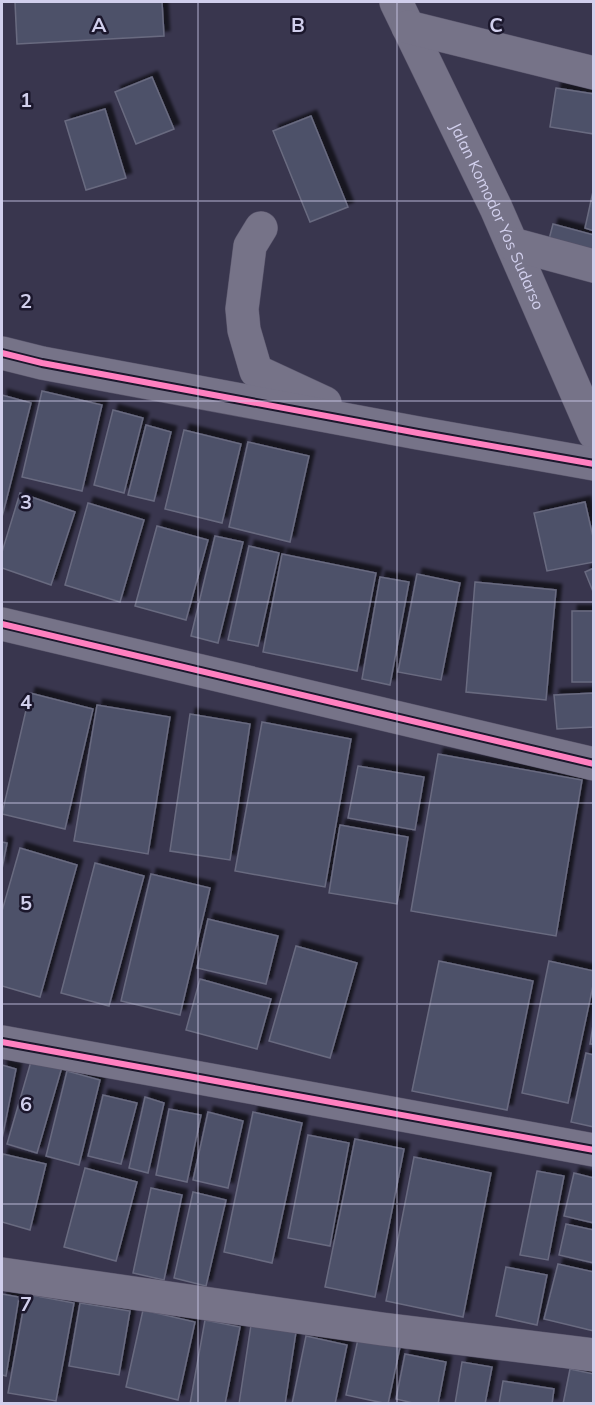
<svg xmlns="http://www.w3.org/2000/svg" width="595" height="1405" font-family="Mulish,sans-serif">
<defs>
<filter id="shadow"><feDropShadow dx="5.5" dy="-5.5" stdDeviation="1.5" flood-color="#0009"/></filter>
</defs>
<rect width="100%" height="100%" fill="#39364e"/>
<!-- building -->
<g fill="#4e5169" stroke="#696b80" stroke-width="1.5" filter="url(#shadow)">
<polygon points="15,2 162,2 164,36 17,44"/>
<polygon points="152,77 174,129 136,144 115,92"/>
<polygon points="556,88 594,94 594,134 550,127"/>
<polygon points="105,109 126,178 86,190 65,121"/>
<polygon points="311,116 348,207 310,222 273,131"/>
<polygon points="594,187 594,231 585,228"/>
<polygon points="553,224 594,235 594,260 547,247"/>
<polygon points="42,391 102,405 82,491 22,477"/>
<polygon points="2,395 31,403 2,517"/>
<polygon points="113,410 143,418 124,493 94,485"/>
<polygon points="146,425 171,432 154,501 128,495"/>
<polygon points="184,430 241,444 222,523 165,509"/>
<polygon points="248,442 309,456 290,542 229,527"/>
<polygon points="20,493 75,512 51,585 2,568 2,552"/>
<polygon points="585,502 594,541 594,562 547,571 534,513"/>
<polygon points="88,503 144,520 120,602 65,585"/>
<polygon points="157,526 208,540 186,620 135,606"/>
<polygon points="215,536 243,542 218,643 191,636"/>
<polygon points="249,546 279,553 258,646 228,640"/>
<polygon points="282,554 376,573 357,671 263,652"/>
<polygon points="594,568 594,594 585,572"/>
<polygon points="417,574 460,583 441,680 398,672"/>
<polygon points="380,577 409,582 390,685 362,679"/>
<polygon points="475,582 556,590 546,700 466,692"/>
<rect x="572" y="611" width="22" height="71"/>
<polygon points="30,693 93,709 65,829 2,814"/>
<polygon points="594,693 594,727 557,729 554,695"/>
<polygon points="97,705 170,717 148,854 74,841"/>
<polygon points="190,714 250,724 230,860 170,851"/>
<polygon points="262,722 351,739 325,887 235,871"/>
<polygon points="438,754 582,780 556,936 411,911"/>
<polygon points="358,766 424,777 415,830 348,818"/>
<polygon points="340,825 408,837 397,904 329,893"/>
<polygon points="2,842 7,843 2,869"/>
<polygon points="20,848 77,865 40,997 2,986 2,911"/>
<polygon points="95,863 144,876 109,1006 61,993"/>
<polygon points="151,874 210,888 180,1015 121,1001"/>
<polygon points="208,919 278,936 266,984 197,968"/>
<polygon points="296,946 357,963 330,1058 269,1041"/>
<polygon points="439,961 533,981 507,1110 412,1091"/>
<polygon points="549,961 594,971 594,981 568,1103 522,1093"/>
<polygon points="200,979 271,999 257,1049 186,1030"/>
<polygon points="594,1019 594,1044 590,1044"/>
<polygon points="586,1053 594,1055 594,1127 571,1122"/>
<polygon points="32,1058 62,1067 37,1153 7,1144"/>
<polygon points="2,1065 16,1069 2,1139"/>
<polygon points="67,1071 100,1080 79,1165 46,1156"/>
<polygon points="103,1095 137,1103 121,1164 88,1156"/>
<polygon points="145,1097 164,1103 148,1173 129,1168"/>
<polygon points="169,1109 201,1115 187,1182 156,1175"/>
<polygon points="208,1112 243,1121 228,1188 193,1180"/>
<polygon points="253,1112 302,1123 272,1263 224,1252"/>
<polygon points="308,1135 349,1143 330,1246 288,1238"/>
<polygon points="355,1139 404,1149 375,1297 325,1287"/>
<polygon points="3,1154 46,1164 30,1230 2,1222 2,1160"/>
<polygon points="414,1157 491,1173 463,1317 386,1301"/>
<polygon points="85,1168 137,1182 116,1261 64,1247"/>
<polygon points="537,1171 564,1176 548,1260 520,1255"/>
<polygon points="574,1173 594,1178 594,1223 564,1216"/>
<polygon points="151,1188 182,1195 164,1280 133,1273"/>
<polygon points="193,1192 226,1200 206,1286 174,1278"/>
<polygon points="566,1224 594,1230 594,1263 559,1255"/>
<polygon points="558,1264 594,1272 594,1331 544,1319"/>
<polygon points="506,1267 547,1275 537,1325 496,1316"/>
<polygon points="2,1294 19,1297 6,1376 2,1375"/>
<polygon points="26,1294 74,1303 56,1401 8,1393"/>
<polygon points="80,1303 130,1311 119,1375 69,1366"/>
<polygon points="143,1310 195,1322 178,1400 126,1387"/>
<polygon points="205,1320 240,1327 225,1404 190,1404"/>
<polygon points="251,1325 296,1332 285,1404 239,1404"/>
<polygon points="306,1336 347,1345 335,1404 292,1404"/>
<polygon points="358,1339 400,1347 388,1404 346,1395"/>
<polygon points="405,1354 446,1362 438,1404 417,1404 396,1399"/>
<polygon points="462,1362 492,1367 485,1404 455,1404"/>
<polygon points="570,1369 594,1374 594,1404 563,1404"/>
<polygon points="503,1381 554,1389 552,1404 499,1404"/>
</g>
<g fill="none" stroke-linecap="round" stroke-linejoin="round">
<defs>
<g id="minor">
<path id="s1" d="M 396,2 L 496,208 L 594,433"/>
<polyline points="408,27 594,73"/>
<polyline points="261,228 250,246 242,309 244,330 256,371 325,403"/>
<polyline points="512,244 594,266"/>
<polyline points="2,353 42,363 418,433 594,464"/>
<polyline points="2,624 594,764"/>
<polyline points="2,1042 594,1150"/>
<polyline points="2,1274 382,1329 594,1355"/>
</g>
</defs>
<!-- minor casing -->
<use href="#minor" stroke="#58546a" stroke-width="34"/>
<!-- minor -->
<use href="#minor" stroke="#767388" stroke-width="33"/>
<defs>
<g id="cycleway">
<polyline points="2,353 42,363 418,433 594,464"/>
<polyline points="2,624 594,764"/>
<polyline points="2,1042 594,1150"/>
</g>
</defs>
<!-- cycleway casing -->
<use href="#cycleway" stroke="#1b172c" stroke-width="10"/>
<!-- cycleway -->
<use href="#cycleway" stroke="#ff80c0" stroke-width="6"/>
</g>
<!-- grid -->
<path fill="none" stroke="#d1cfec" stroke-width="1.5" stroke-opacity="0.55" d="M 198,2 L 198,1404M 397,2 L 397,1404M 2,201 L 594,201M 2,401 L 594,401M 2,602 L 594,602M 2,803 L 594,803M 2,1004 L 594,1004M 2,1204 L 594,1204"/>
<g text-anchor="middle" stroke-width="5" stroke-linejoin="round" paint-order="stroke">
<!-- street labels -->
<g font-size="16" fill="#d1cfec" stroke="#1b172c">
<text dy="6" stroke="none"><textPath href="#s1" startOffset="237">Jalan Komodor Yos Sudarso</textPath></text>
</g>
</g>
<g font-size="20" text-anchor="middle" font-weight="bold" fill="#d1cfec" stroke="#1b172c" stroke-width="5" stroke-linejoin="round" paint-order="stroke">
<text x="99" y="32">A</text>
<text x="298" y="32">B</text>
<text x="496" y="32">C</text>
<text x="26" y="107">1</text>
<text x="26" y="308">2</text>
<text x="26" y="509">3</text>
<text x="26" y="709">4</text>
<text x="26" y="910">5</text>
<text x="26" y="1111">6</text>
<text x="26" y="1311">7</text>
</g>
<!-- border -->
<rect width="595" height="1405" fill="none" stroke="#d1cfec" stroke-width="6"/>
</svg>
